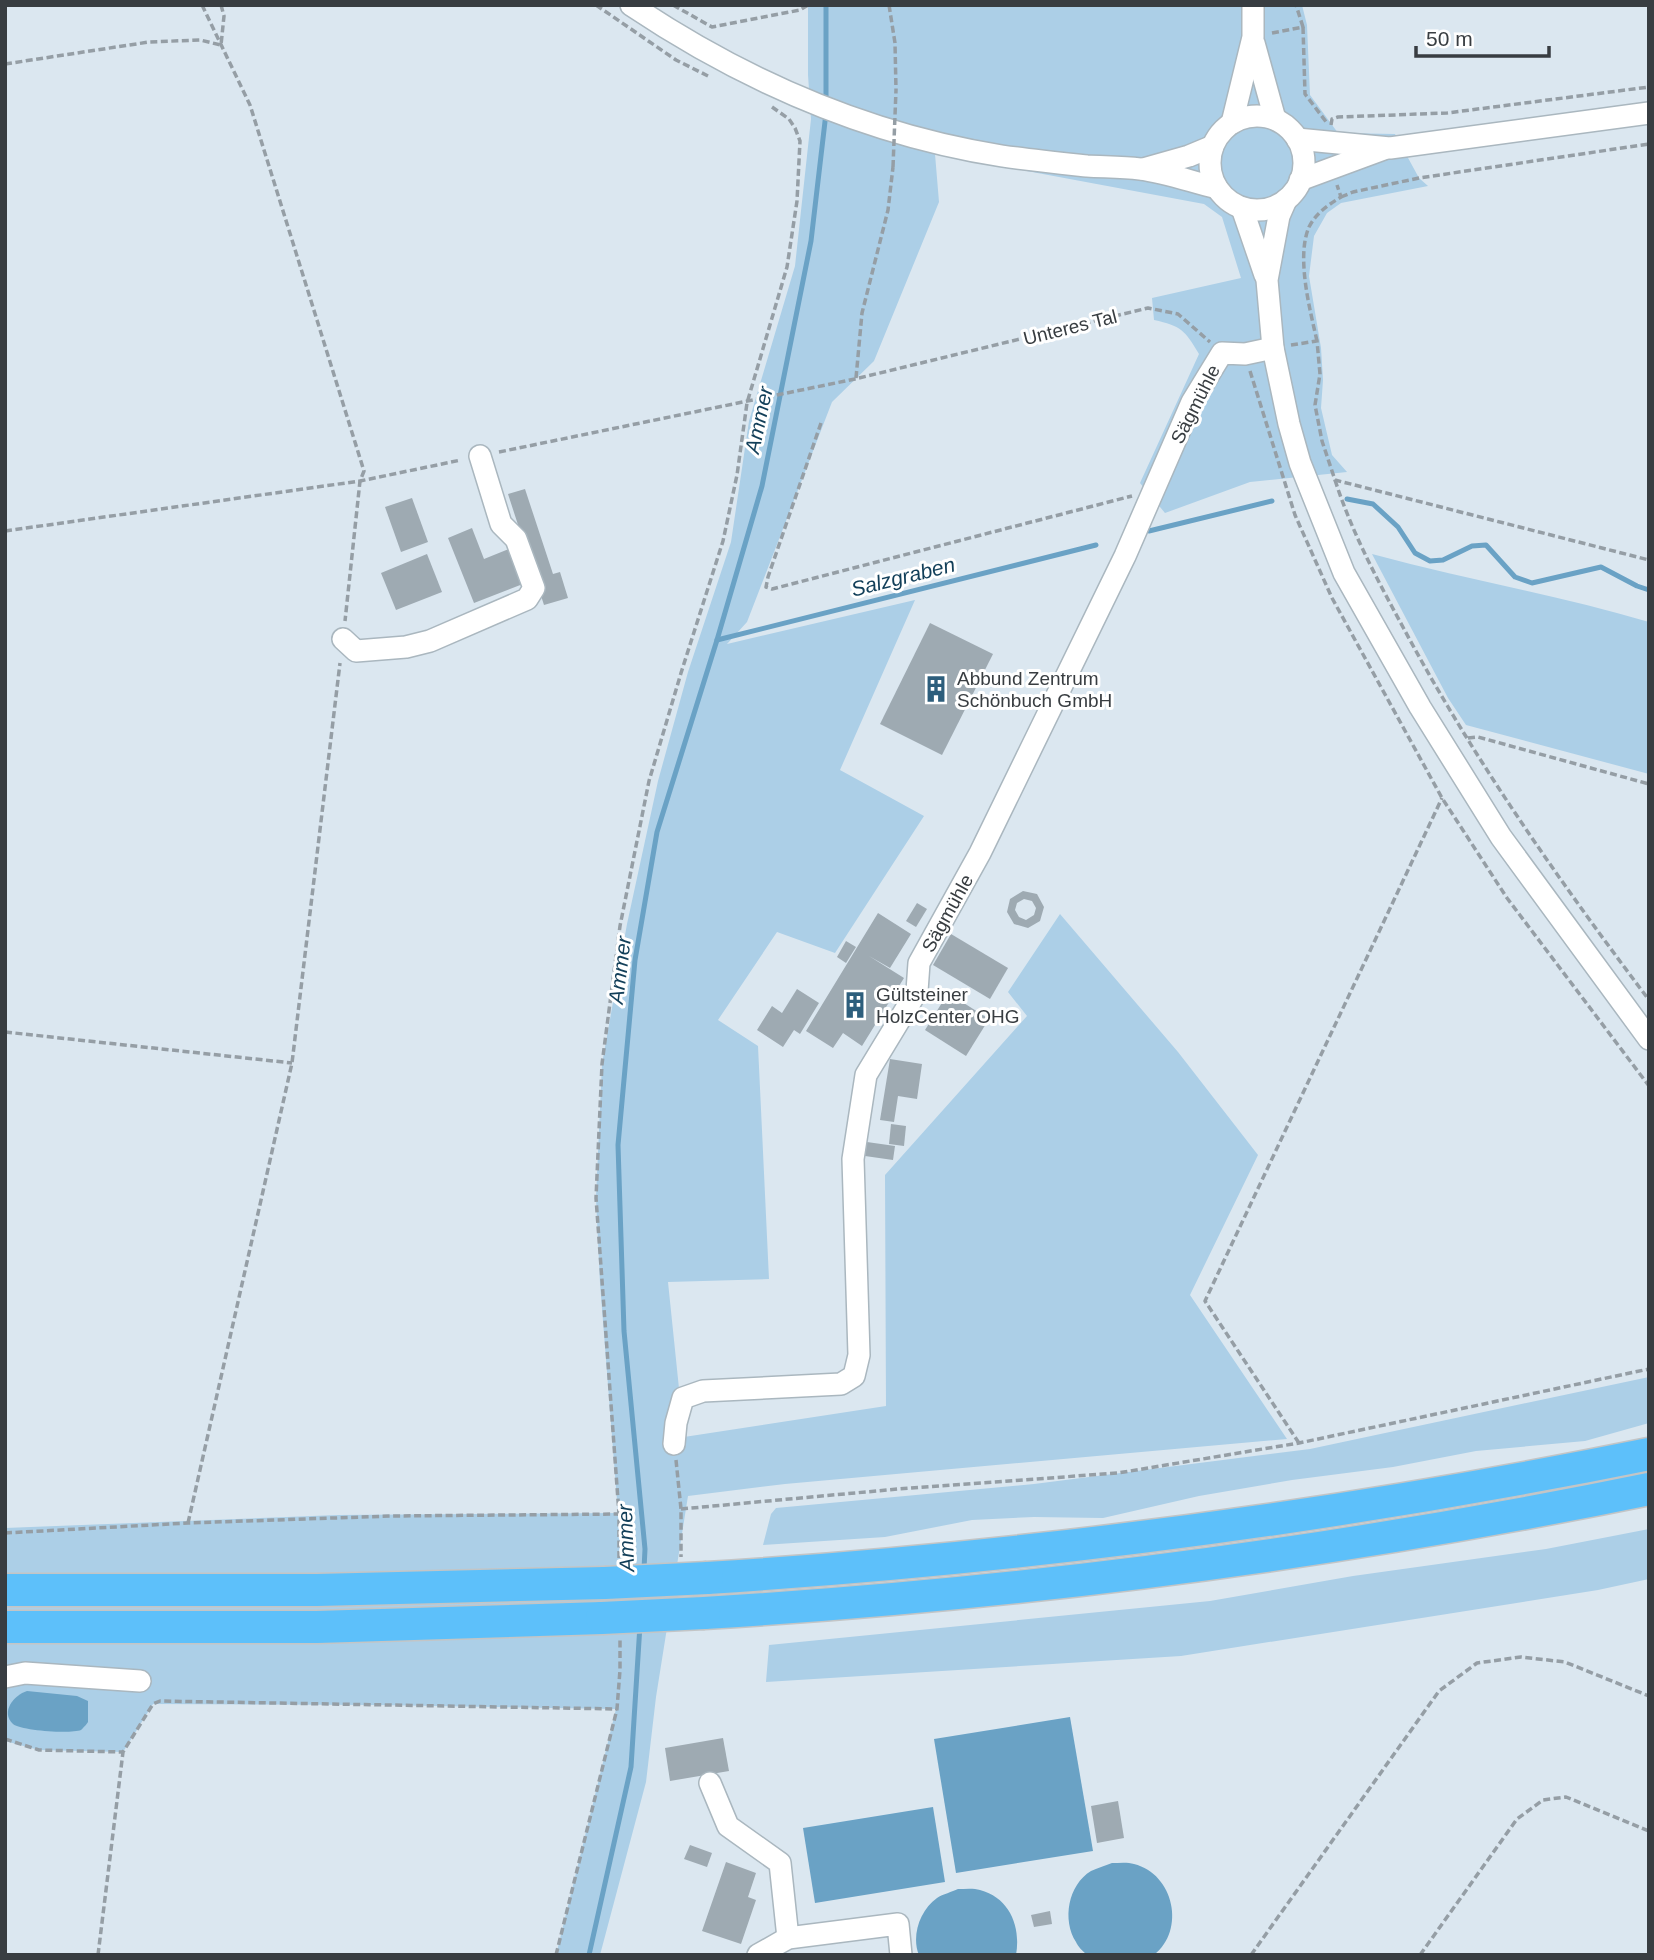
<svg xmlns="http://www.w3.org/2000/svg" width="1654" height="1960" font-family="Helvetica,sans-serif">
<rect width="100%" height="100%" fill="#dbe7f0"/>
<!-- green -->
<g fill="#accfe7">
<path d="M 808,5 L 1302,5 L 1307,25 L 1310,95 L 1338,133 L 1395,134 L 1419,178 L 1428,186 L 1341,203 L 1327,213 L 1314,236 L 1309,276 L 1321,348 L 1323,380 L 1321,408 L 1332,455 L 1347,472 L 1250,482 L 1165,513 L 1140,483 L 1199,354 C 1185,330 1181,326 1154,320 L 1152,298 L 1241,278 L 1222,217 L 1204,204 L 935,154 L 939,202 L 874,361 L 832,402 L 747,622 L 727,644 L 915,600 L 840,770 L 924,816 L 835,953 L 777,932 L 718,1020 L 758,1046 L 769,1279 L 668,1282 L 684,1437 L 886,1406 L 885,1175 L 1027,1016 L 1008,992 L 1060,914 L 1178,1052 L 1258,1155 L 1190,1295 L 1287,1439 L 785,1484 L 688,1496 L 656,1697 L 646,1782 L 600,1955 L 556,1955 L 616,1709 L 379,1705 L 153,1704 L 123,1752 L 39,1750 L 5,1741 L 5,1528 L 338,1515 L 618,1513 L 600,1283 L 596,1198 L 602,1064 L 627,924 L 658,781 L 688,672 L 731,542 L 749,421 L 795,266 L 811,119 L 808,75 Z"/>
<path d="M 1372,554 C 1464,579 1557,595 1649,622 L 1649,774 L 1466,725 L 1448,698 Z"/>
<polygon points="1649,1377 1649,1423 1585,1441 1476,1451 1393,1467 1292,1480 1199,1496 1103,1518 1034,1517 972,1520 885,1537 763,1545 771,1514 776,1508 1034,1484 1310,1449"/>
<polygon points="1649,1529 1649,1579 1598,1590 1181,1656 766,1682 769,1645 1210,1601 1353,1576 1546,1549"/>
</g>
<!-- water -->
<g fill="#6aa2c5">
<path d="M 27,1691 L 77,1696 L 88,1701 L 88,1722 C 87,1724 83,1728 81,1730 C 71,1734 22,1731 13,1724 C 0,1712 14,1695 27,1691 Z"/>
<polygon points="1070,1717 1093,1851 956,1873 934,1739"/>
<polygon points="933,1807 945,1882 815,1903 803,1828"/>
<path d="M 1112,1863 C 1119,1863 1128,1862 1134,1864 C 1174,1874 1186,1930 1154,1955 L 1087,1955 C 1083,1951 1078,1947 1076,1942 C 1062,1920 1068,1885 1091,1871 C 1097,1868 1105,1866 1112,1863 Z"/>
<path d="M 958,1889 C 965,1889 974,1888 980,1890 C 1010,1898 1021,1927 1016,1955 L 919,1955 C 911,1936 920,1910 937,1898 C 943,1894 952,1892 958,1889 Z"/>
</g>
<g fill="none" stroke-linecap="round" stroke-linejoin="round">
<!-- stream -->
<g stroke="#6aa2c5" stroke-width="5">
<polyline points="826,5 826,104"/>
<polyline points="1347,499 1373,504 1398,527 1415,553 1430,561 1443,560 1472,546 1486,545 1515,577 1532,583 1601,567 1637,586 1649,590"/>
<polyline points="1149,531 1272,501"/>
<polyline points="717,640 1096,545"/>
<polyline points="644,1569 645,1549 624,1331 618,1145 635,960 657,832 717,640 762,486 811,241 826,113"/>
<polyline points="589,1955 631,1767 640,1625"/>
</g>
</g>
<!-- building -->
<g fill="#9eaab2" fill-rule="evenodd">
<polygon points="525,489 553,574 560,572 568,598 544,605 508,494"/>
<polygon points="412,498 428,542 401,552 385,507"/>
<polygon points="472,528 484,559 514,547 528,582 474,603 448,538"/>
<polygon points="427,554 442,592 396,610 381,573"/>
<polygon points="930,623 993,654 942,755 880,724"/>
<path d="M 1023,891 L 1037,894 L 1044,907 L 1040,921 L 1028,928 L 1014,924 L 1007,912 L 1010,899 ZM 1024,899 L 1032,901 L 1036,908 L 1034,915 L 1026,920 L 1019,917 L 1015,910 L 1017,903 Z"/>
<polygon points="917,903 927,909 916,927 906,921"/>
<polygon points="878,913 911,934 890,968 869,956 904,978 862,1046 843,1033 833,1048 806,1031"/>
<polygon points="951,934 1008,968 990,999 933,965"/>
<polygon points="846,941 856,947 846,963 837,957"/>
<polygon points="797,989 819,1003 800,1034 794,1030 783,1047 757,1030 772,1006 782,1013"/>
<polygon points="948,993 989,1019 966,1056 925,1030"/>
<polygon points="890,1059 922,1064 917,1099 898,1096 894,1122 880,1120"/>
<polygon points="891,1124 906,1126 904,1146 889,1144"/>
<polygon points="867,1142 895,1146 893,1160 865,1156"/>
<polygon points="723,1738 729,1771 670,1781 665,1748"/>
<polygon points="1118,1801 1124,1838 1097,1843 1091,1806"/>
<polygon points="690,1845 712,1853 707,1867 684,1859"/>
<polygon points="726,1862 756,1873 748,1897 756,1900 741,1944 702,1931"/>
<polygon points="1050,1911 1052,1924 1034,1927 1031,1915"/>
</g>
<g fill="none" stroke-linecap="round" stroke-linejoin="round">
<defs>
<g id="minor">
<path d="M 631,5 C 743,80 869,135 1002,156 C 1030,160 1059,163 1087,166 C 1104,167 1123,167 1140,169 C 1165,172 1192,182 1217,188"/>
<polyline points="1254,43 1275,119"/>
<circle cx="1257" cy="163" r="47"/>
<polyline points="1232,123 1253,37 1253,5"/>
<polyline points="1297,139 1390,148 1649,113"/>
<polyline points="1143,169 1189,156 1213,146"/>
<polyline points="1300,180 1384,149"/>
<polyline points="1286,200 1279,216 1267,280 1273,348 1289,424 1300,463 1344,573 1420,707 1501,837 1649,1039"/>
<polyline points="1242,208 1265,275"/>
<polyline points="343,639 356,651 406,647 430,641 527,599 534,588 516,539 501,524 480,456"/>
<polyline points="674,1444 676,1423 683,1398 703,1391 841,1384 854,1376 859,1355 853,1159 866,1075 917,991 919,963 980,853 1125,556 1192,402 1222,353 1245,354 1273,348"/>
<polyline points="5,1677 25,1673 140,1681"/>
<polyline points="710,1783 728,1826 780,1863 788,1938"/>
<polyline points="758,1955 788,1938 898,1924 901,1955"/>
</g>
<g id="highway">
<path d="M 707,1578 C 1024,1558 1338,1517 1649,1454"/>
<polyline points="5,1590 317,1590 605,1583"/>
<path d="M 704,1613 C 1022,1594 1337,1553 1649,1489"/>
<polyline points="5,1627 317,1627 602,1618"/>
</g>
</defs>
<!-- minor casing -->
<use href="#minor" stroke="#aab7bf" stroke-width="24"/>
<!-- highway casing -->
<use href="#highway" stroke="#c3c5c6" stroke-width="35"/>
<!-- path -->
<g stroke="#959ea5" stroke-width="3.5" stroke-dasharray="7 3.5" stroke-linecap="butt">
<polyline points="202,5 250,105 364,471 360,481 345,621"/>
<polyline points="596,5 676,60 708,76"/>
<polyline points="673,5 712,27 800,10 808,5"/>
<polyline points="889,5 895,43 896,90"/>
<polyline points="1303,27 1305,94 1327,123"/>
<polyline points="1272,33 1303,27 1296,5"/>
<polyline points="5,64 149,42 200,40 221,45 224,16 221,5"/>
<polyline points="1331,125 1332,119 1338,117 1447,113 1649,87"/>
<polyline points="1341,197 1353,192 1419,178 1649,144"/>
<path d="M 1317,341 C 1310,310 1296,257 1309,227 C 1316,213 1328,205 1341,197 L 1337,185"/>
<polyline points="1291,345 1317,341 1320,374 1315,405 1322,441 1335,480 1649,560"/>
<polyline points="1250,371 1295,515 1332,598 1442,798 1507,898 1649,1086"/>
<polyline points="856,378 862,313 888,210 893,167"/>
<polyline points="821,423 768,577 766,587 772,589 1132,496"/>
<polyline points="499,452 855,379 1148,308 1178,314 1210,342"/>
<path d="M 1335,480 C 1352,533 1378,581 1404,629 C 1474,760 1560,882 1649,1000"/>
<polyline points="5,531 360,481 461,460"/>
<polyline points="1468,738 1478,737 1649,784"/>
<polyline points="5,1032 292,1063"/>
<polyline points="1299,1443 1205,1301 1442,798"/>
<polyline points="676,1460 681,1509 681,1557"/>
<polyline points="681,1509 898,1489 1118,1473 1299,1443 1649,1369"/>
<polyline points="188,1523 292,1063 340,663"/>
<polyline points="5,1533 188,1523 392,1516 619,1514"/>
<polyline points="619,1558 619,1514 596,1198 602,1064 620,926 649,781 681,673 723,541 737,475 747,403 787,267 797,201 800,141 795,128 789,119 772,107"/>
<polyline points="5,1739 39,1750 123,1752"/>
<polyline points="98,1955 123,1752 153,1704 160,1701 617,1709"/>
<polyline points="556,1955 617,1709 620,1670 620,1639"/>
<polyline points="1251,1955 1439,1691 1477,1663 1521,1657 1565,1662 1649,1696"/>
<polyline points="1420,1955 1517,1819 1543,1800 1566,1797 1649,1831"/>
</g>
<!-- minor -->
<use href="#minor" stroke="#fff" stroke-width="21"/>
<!-- highway -->
<use href="#highway" stroke="#5dc0fa" stroke-width="32"/>
<defs>
<g id="highway-bridge">
<polyline points="605,1583 707,1578"/>
<polyline points="602,1618 704,1613"/>
</g>
</defs>
<!-- highway-bridge casing -->
<use href="#highway-bridge" stroke="#c3c5c6" stroke-width="35" stroke-linecap="butt"/>
<!-- path-bridge -->
<polyline stroke="#959ea5" stroke-width="3.5" stroke-dasharray="7 3.5" stroke-linecap="butt" points="893,167 896,90"/>
<!-- highway-bridge -->
<use href="#highway-bridge" stroke="#5dc0fa" stroke-width="32"/>
</g>
<!-- icons -->
<defs>
<symbol id="building-bare" viewBox="-9 -9 18 18"><path d="M-4-6H4V6H1V3H-1V6H-4ZM-2.5-4.3h1.7v1.8h-1.7ZM.8-4.3h1.7v1.8H.8ZM-2.5-1h1.7V.8h-1.7ZM.8-1h1.7V.8H.8Z" fill="#2d5e7c" stroke="#fff" stroke-width="2.5" paint-order="stroke"/></symbol>
</defs>
<g fill-rule="evenodd">
<use href="#building-bare" x="917" y="670" width="38" height="38"/>
<use href="#building-bare" x="836" y="986" width="38" height="38"/>
</g>
<g text-anchor="middle" stroke-width="6" stroke-linejoin="round" paint-order="stroke">
<!-- street labels -->
<g font-size="19" fill="#383d41" stroke="#fff">
<text transform="translate(1070 327) rotate(-14)" y="7">Unteres Tal</text>
<text transform="translate(1195 404) rotate(-63)" y="7">Sägmühle</text>
<text transform="translate(947 913) rotate(-61)" y="7">Sägmühle</text>
</g>
<!-- poi labels -->
<g font-size="19" fill="#383d41" stroke="#fff" text-anchor="start">
<text x="957" y="685">Abbund Zentrum<tspan x="957" dy="22">Schönbuch GmbH</tspan></text>
<text x="876" y="1001">Gültsteiner<tspan x="876" dy="22">HolzCenter OHG</tspan></text>
</g>
<!-- water labels -->
<g font-size="21" font-style="italic" fill="#123f59" stroke="#fff">
<text transform="translate(759 420) rotate(-78)" y="7">Ammer</text>
<text transform="translate(903 577) rotate(-14)" y="7">Salzgraben</text>
<text transform="translate(620 970) rotate(-83)" y="7">Ammer</text>
<text transform="translate(626 1538) rotate(-92)" y="7">Ammer</text>
</g>
</g>
<!-- border -->
<rect width="1654" height="1960" fill="none" stroke="#383d41" stroke-width="14"/>
<!-- scale -->
<path d="M1416 46v10h133v-10" fill="none" stroke="#383d41" stroke-width="3.5"/>
<text x="1426" y="46" font-size="21" fill="#383d41" stroke="#ffffff" stroke-width="5" paint-order="stroke">50 m</text>
</svg>
